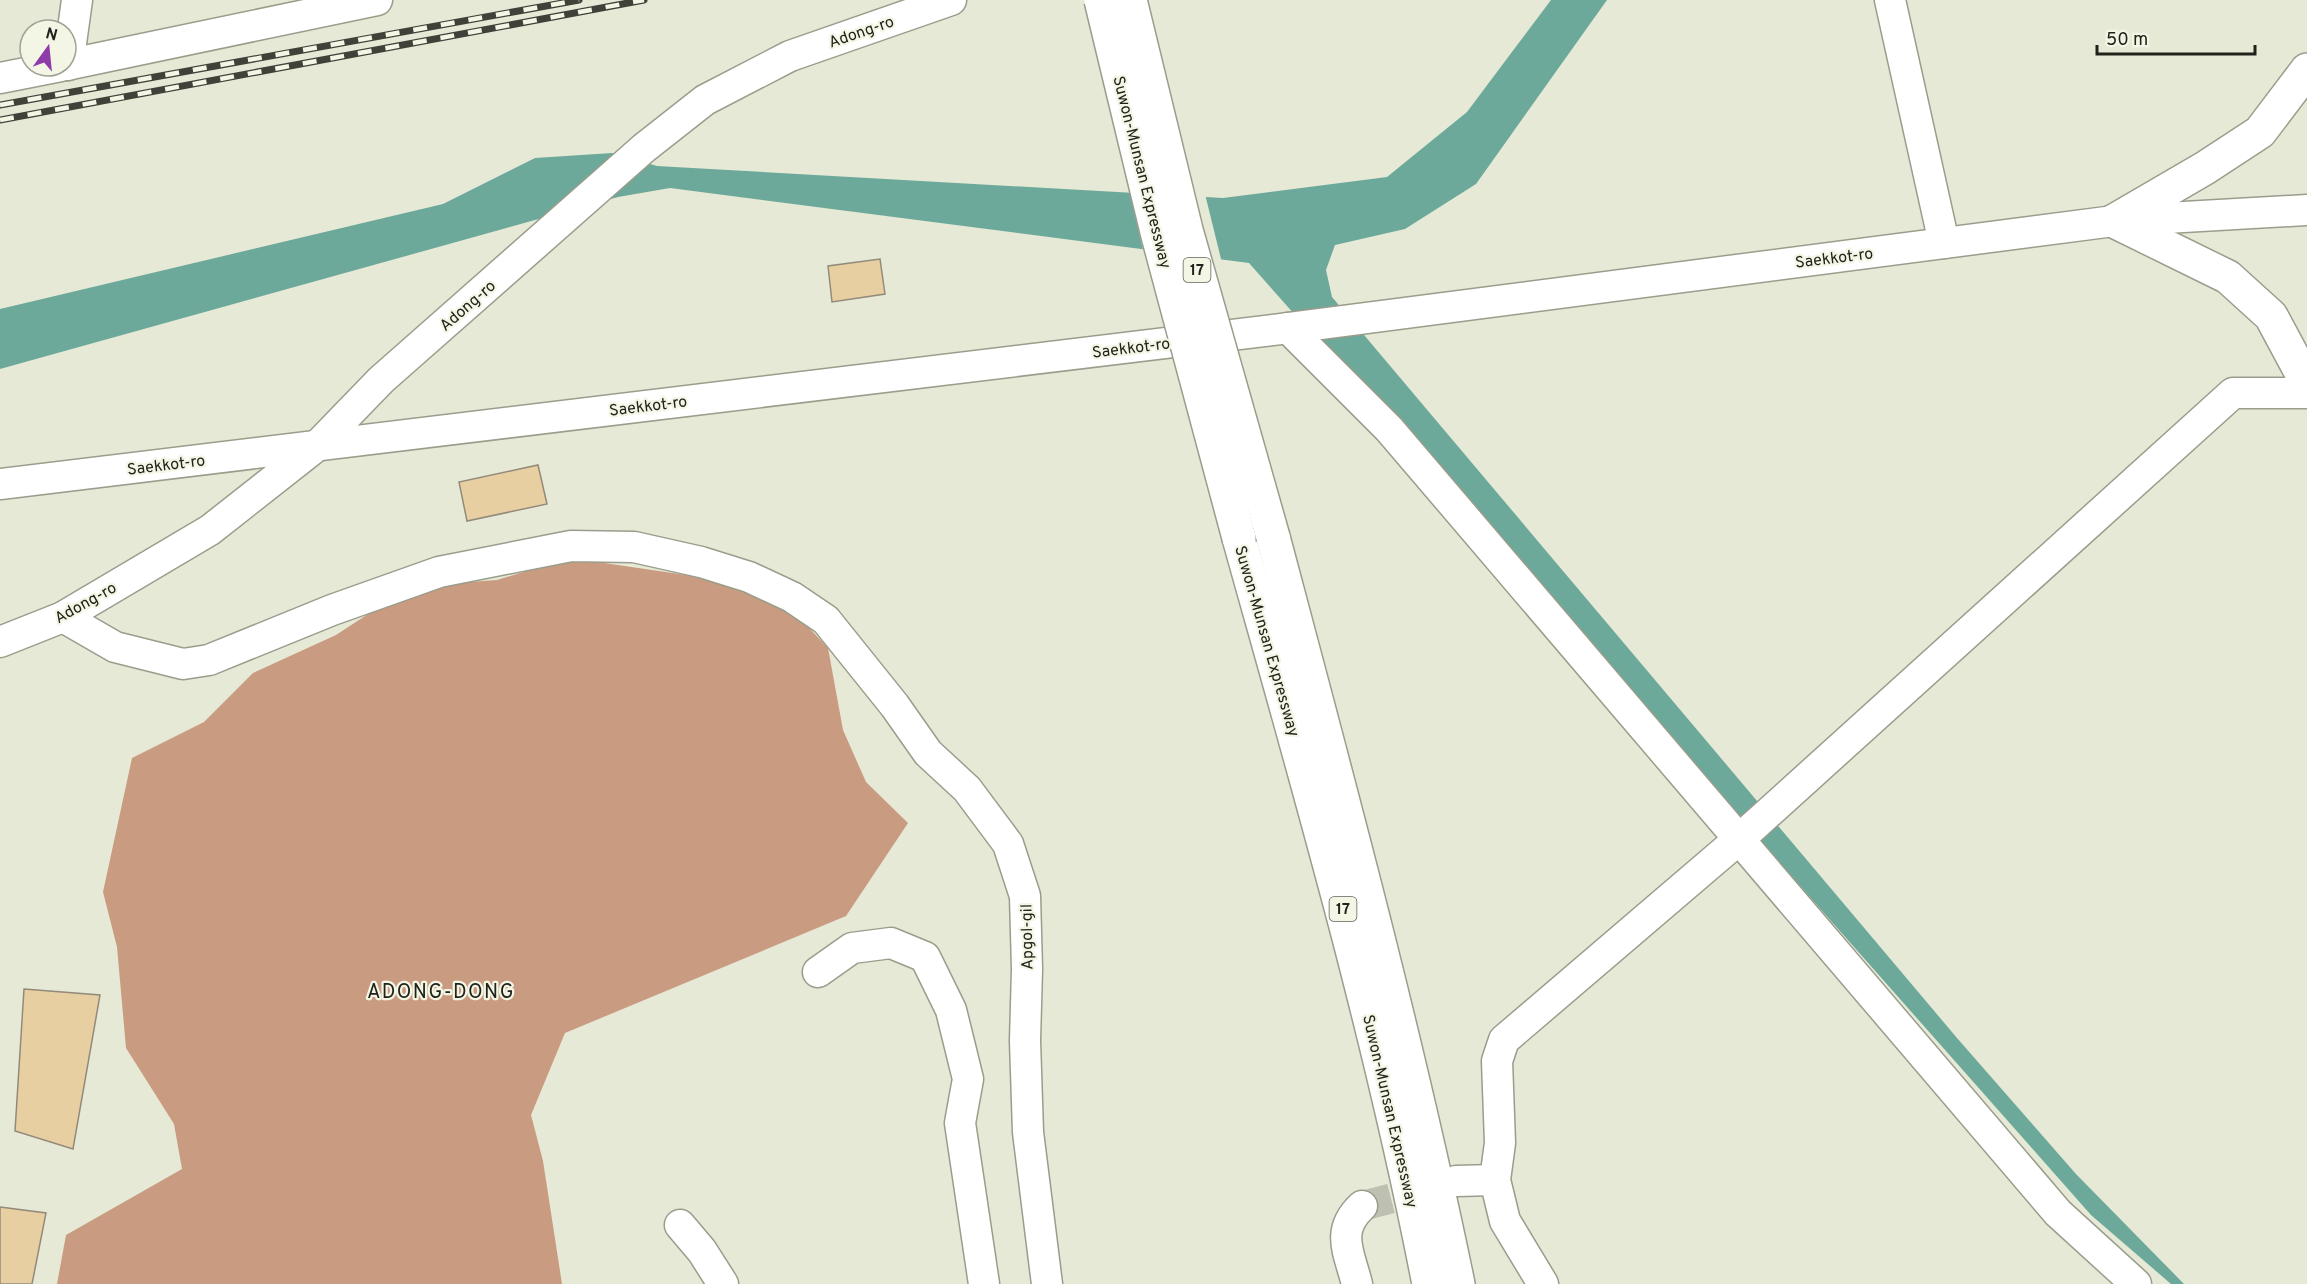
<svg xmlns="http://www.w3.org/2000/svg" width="2307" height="1284" font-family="Overpass,sans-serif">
<rect width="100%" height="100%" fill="#e6e9d6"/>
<!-- forest -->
<polygon fill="#c99b81" points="570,558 727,581 782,599 828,648 843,730 866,782 908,823 846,916 565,1033 531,1115 543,1161 562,1284 57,1284 66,1235 182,1169 174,1124 126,1048 117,947 103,892 132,758 204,722 253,673 336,635 411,586 497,580"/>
<!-- water -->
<polygon fill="#6da99a" points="1551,0 1607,0 1476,184 1405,229 1335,245 1326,270 1332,297 1957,1038 2076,1174 2184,1284 2171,1284 2091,1215 1249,263 670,188 618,197 0,369 0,309 443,204 535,158 612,153 657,166 1223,198 1387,177 1467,112"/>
<!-- pier -->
<polygon fill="#e6e9d6" points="1129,190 1205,194 1222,263 1144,254"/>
<!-- building -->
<g fill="#e7cfa1" stroke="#938a7b" stroke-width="1.5">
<polygon points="880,259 885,294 832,302 828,266"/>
<polygon points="538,465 547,504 467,521 459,482"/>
<polygon points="24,989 100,995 73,1149 15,1131"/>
<polygon points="0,1207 46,1213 32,1284 0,1284"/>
</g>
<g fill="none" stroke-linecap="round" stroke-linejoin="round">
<!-- minor-tunnel -->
<polyline stroke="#bec1b1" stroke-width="30" stroke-dasharray="30 15" stroke-linecap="butt" points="1362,1206 1435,1187"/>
<defs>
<g id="minor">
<polyline points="1890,0 1944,243"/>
<polyline points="66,65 377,0"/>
<polyline points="68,65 77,0"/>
<polyline points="0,78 61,66"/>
<polyline points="1288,328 1389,429 2058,1213 2136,1284"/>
<polyline points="0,484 1297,327 2114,221 2307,210"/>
<polyline points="63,617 115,647 183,664 209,660 332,610 439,572 571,546 634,547 701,562 749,577 792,597 826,620 895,706 928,753 967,789 1008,844 1025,896 1027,969 1025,1041 1028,1132 1047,1284"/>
<polyline points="0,642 63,617 210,530 318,445 381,380 644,148 705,100 790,56 951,0"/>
<polyline points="818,972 852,948 891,943 925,957 951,1010 968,1079 960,1123 984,1284"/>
<polyline points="1456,1181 1495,1180"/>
<polyline points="680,1225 702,1251 723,1284"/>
<path d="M 1357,1284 C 1349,1252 1335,1231 1362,1206"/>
<polyline points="1543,1284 1505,1221 1495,1180 1500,1143 1497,1061 1504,1040 1745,834 2233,393 2307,393"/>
</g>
<g id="major">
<polyline points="2114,221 2228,277 2271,316 2307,383"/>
<polyline points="2114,221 2205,168 2260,132 2307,70"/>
</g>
<g id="highway">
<path d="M 1273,537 C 1339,785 1406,1032 1458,1284"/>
<path d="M 1239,538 C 1308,785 1380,1032 1429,1284"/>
</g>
</defs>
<!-- minor casing -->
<use href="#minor" stroke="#9a9d8b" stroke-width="33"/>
<!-- major casing -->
<use href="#major" stroke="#9a9d8b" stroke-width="36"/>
<!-- highway casing -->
<use href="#highway" stroke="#9a9d8b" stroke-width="36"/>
<!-- minor -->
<use href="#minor" stroke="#fff" stroke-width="30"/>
<!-- major -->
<use href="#major" stroke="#fff" stroke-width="33"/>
<!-- highway -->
<use href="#highway" stroke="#fff" stroke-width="33"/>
<defs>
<g id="rail">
<polyline points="0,105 579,0"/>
<polyline points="0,120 644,0"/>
</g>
</defs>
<!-- rail casing -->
<use href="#rail" stroke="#404239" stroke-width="7"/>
<!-- rail -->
<use href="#rail" stroke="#f3f6e4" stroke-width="4.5" stroke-dasharray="14" stroke-linecap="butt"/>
<defs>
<g id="highway-bridge">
<polyline points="1101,0 1157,232 1239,538"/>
<polyline points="1130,0 1186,230 1273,537"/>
</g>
</defs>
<!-- highway-bridge casing -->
<use href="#highway-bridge" stroke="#9a9d8b" stroke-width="36" stroke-linecap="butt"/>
<!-- highway-bridge -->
<use href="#highway-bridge" stroke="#fff" stroke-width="33"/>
</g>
<g text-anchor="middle" stroke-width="4.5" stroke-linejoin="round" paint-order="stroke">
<!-- shield labels -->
<g fill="#f3f6e4" stroke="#5f6257" stroke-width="1.5">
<rect x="1183.5" y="258" width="27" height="24" rx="4.5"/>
<rect x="1329.5" y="897" width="27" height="24" rx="4.5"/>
</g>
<g font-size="15" font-weight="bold" fill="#20221b">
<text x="1197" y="275">17</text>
<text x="1343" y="914">17</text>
</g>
<!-- street labels -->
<g font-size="16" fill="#20221b" stroke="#f3f6e4">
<text transform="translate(861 31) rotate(-19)" y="6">Adong-ro</text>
<text transform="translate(1143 172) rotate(76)" y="6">Suwon-Munsan Expressway</text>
<text transform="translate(1834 257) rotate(-7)" y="6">Saekkot-ro</text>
<text transform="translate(467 305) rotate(-41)" y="6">Adong-ro</text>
<text transform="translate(1131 347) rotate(-7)" y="6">Saekkot-ro</text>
<text transform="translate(648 405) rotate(-7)" y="6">Saekkot-ro</text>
<text transform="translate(166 464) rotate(-7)" y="6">Saekkot-ro</text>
<text transform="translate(85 602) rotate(-29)" y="6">Adong-ro</text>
<text transform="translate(1268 641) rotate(74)" y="6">Suwon-Munsan Expressway</text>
<text transform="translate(1026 937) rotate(-91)" y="6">Apgol-gil</text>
<text transform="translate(1391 1111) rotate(77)" y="6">Suwon-Munsan Expressway</text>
</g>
<!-- quarter labels -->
<g font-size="20" letter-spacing="1.5" fill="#20221b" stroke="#f3f6e4">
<text x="441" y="998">ADONG-DONG</text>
</g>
</g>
<!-- north arrow -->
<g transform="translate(48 48) rotate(15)"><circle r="28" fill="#f3f6e4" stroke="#9fa194" stroke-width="1.5"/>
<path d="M0-4.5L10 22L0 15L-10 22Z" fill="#8f3caa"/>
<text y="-9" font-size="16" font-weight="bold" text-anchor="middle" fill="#20221b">N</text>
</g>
<!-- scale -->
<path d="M2097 45v9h158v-9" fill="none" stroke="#20221b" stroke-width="3"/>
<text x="2106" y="45" font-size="18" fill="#20221b" stroke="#f3f6e4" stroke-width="4.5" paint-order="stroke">50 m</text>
</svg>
